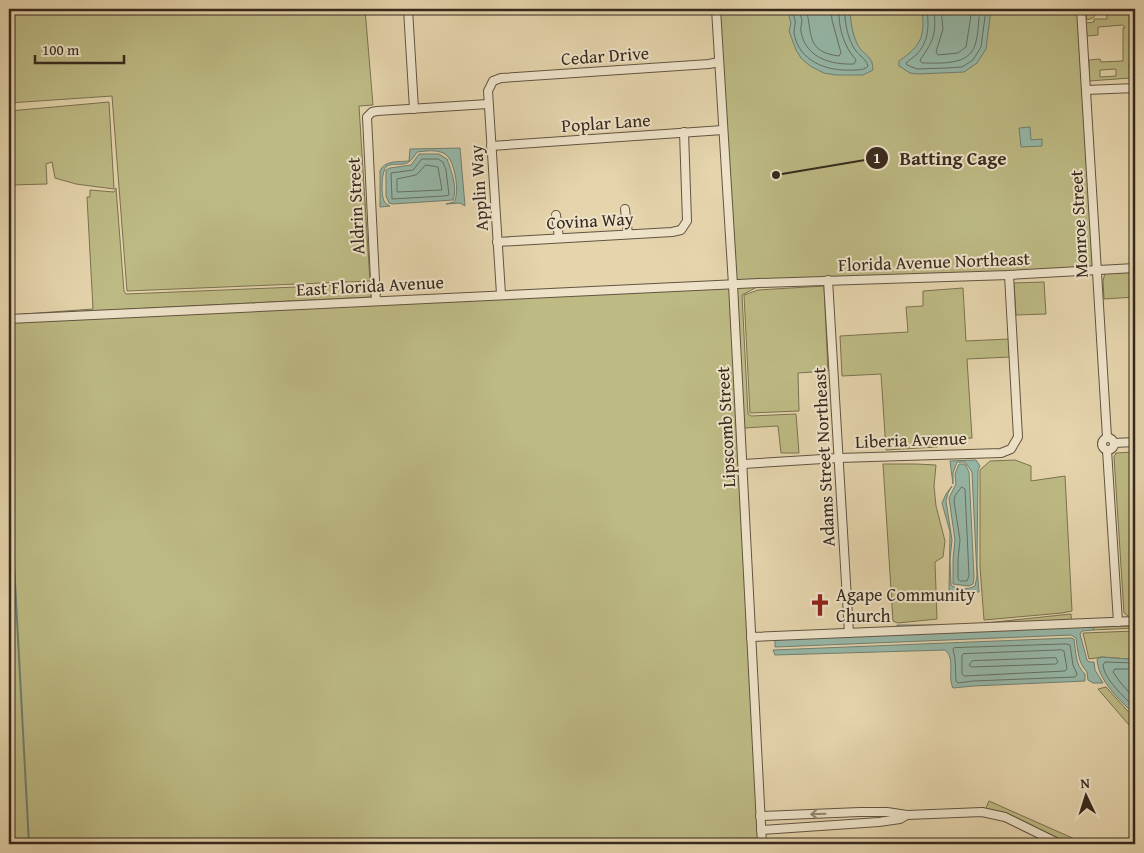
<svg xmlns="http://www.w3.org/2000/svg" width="1144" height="853" font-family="'Gentium Book Plus',serif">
<rect width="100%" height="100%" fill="#e5d4ac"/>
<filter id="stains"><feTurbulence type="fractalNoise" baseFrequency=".004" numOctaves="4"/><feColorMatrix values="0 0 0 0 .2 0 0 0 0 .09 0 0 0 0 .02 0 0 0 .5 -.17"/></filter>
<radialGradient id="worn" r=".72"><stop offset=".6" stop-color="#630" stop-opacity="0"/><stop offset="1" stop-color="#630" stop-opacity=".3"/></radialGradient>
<!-- green -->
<g fill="#bdba84" stroke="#7a7250" fill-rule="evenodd">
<polygon points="9,9 365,9 373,105 359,106 370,281 127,291 112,96 9,103"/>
<polygon points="716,9 1081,9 1097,271 734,285 762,844 9,844 9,319 733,285"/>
<polygon points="1085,9 1098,9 1098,12 1093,18 1087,20"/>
<path d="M 1106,9 L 1135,9 L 1135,36 L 1133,37 L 1135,63 L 1129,64 L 1130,78 L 1089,81 L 1089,60 L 1100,59 L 1101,62 L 1123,61 L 1123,28 L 1125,28 L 1123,25 L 1098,27 L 1098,35 L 1087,36 L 1086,23 L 1094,22 L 1094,19 L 1107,19 ZM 1116,69 L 1116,76 L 1100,77 L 1100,70 Z"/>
<polygon points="109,102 114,189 76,184 55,178 52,162 46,164 47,184 11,185 9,111"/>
<polygon points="116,188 124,291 126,294 370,284 371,297 11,315 93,309 87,197 90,197 90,190 114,192"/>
<polygon points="1135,272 1135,297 1104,299 1103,281 1105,273"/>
<polygon points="1044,282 1046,314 1016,315 1014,283"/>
<polygon points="824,286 828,371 798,373 799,411 750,413 744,295 758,290"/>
<polygon points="737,287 757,287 742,295 748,414 751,416 796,414 799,453 781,453 778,426 744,428"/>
<polygon points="963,288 966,341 1009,339 1010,357 967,359 972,438 947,440 937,447 886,450 881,374 842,376 840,336 908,332 906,307 923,306 923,291"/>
<polygon points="1135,452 1135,615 1128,616 1124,613 1114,457 1116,453"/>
<polygon points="1015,460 1031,466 1031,481 1065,476 1072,611 1062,613 984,620 980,567 980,470 990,461"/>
<polygon points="883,464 916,464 936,465 934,486 936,506 945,541 943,557 935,562 937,619 898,623 893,621"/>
<polygon points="1071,614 1072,628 985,630 985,623"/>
<polygon points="1135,626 1135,628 1093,630 1094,627"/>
<polygon points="1135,631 1135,658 1127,659 1102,657 1089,659 1083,633"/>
<polygon points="1106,687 1135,719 1135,732 1098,689"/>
<polygon points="989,801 1086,844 1059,844 985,810"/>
</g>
<!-- water -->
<g fill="#96b8a9" stroke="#707f71">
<path d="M 787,9 L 850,9 C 850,20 853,38 859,47 C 866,57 873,56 873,70 L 863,75 L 836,75 L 824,73 L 810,66 L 801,58 L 796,50 L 789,31 L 791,23 Z"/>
<path d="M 922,9 L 991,9 L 986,49 L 977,63 L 964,72 L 917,74 L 910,73 L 899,66 L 899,61 C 922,45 925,36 922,9 Z"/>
<polygon points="1030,127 1031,140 1042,139 1042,146 1021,147 1019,128"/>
<path d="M 460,148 L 465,206 L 460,203 L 446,204 L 454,202 C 460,193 455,160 445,154 C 437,149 426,151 417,152 C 415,155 413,159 410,161 C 404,167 394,162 387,166 C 381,170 381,195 384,201 C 386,204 387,205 390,206 L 380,207 L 380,171 C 384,160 399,162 409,161 L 410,149 Z"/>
<path d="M 419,154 L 439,154 L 447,159 C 451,170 458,188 453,200 L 393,204 L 389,203 L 386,196 L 386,170 L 390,168 L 411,165 Z"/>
<path d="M 976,460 L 980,466 L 978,470 L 977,567 L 979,592 L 949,593 L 950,532 L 942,503 L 946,494 L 952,486 L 948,493 L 946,501 L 952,540 L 950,559 L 951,585 C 957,590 968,590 975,586 L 977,576 L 972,472 L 965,462 L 957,462 L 953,473 L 953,484 L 950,461 Z"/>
<polygon points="959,464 965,464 969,472 974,577 973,584 969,586 953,584 953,559 955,540 949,498 956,484 955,474"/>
<path d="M 897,625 L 935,625 L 936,631 L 1094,627 L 1093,630 L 1082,631 L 1080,634 L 1087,660 L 1089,662 L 1094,662 L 1095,670 L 1103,683 L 1093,683 L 1088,680 L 1087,672 C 1078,663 1078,651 1076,638 L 1071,635 L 775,647 L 775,640 L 896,632 Z"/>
<path d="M 1071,638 L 1074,639 C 1076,652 1075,665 1085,674 L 1085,681 L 973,686 L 953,688 C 947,676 956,659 945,650 L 775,655 L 773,650 Z"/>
<path d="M 1101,657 L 1127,659 L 1135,658 L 1135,715 C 1120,700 1098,681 1097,659 Z"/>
</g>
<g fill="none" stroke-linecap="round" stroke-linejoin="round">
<!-- shore -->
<g stroke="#667063" stroke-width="1">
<path d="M 792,9 C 792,13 794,16 795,20 C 796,24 794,28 794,32 C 797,57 820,69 843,70 C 851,70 859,71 866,68 L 868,66 C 866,59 860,56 856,51 C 848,41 844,21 845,9"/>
<path d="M 798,9 C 799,13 801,16 802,20 C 802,24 800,28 801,32 C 806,58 831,65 854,64 L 856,60 C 844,47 838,27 839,9"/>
<path d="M 806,9 C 813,33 805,52 839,56 L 841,53 L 832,20 L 831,9"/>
<path d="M 927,9 C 929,26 929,42 916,55 C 913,58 909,60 906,63 L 907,65 L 917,69 L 946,68 L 962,67 L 973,60 L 981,47 L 986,9"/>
<path d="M 934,9 C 936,33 935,39 920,60 L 922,63 C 939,63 969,66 975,45 C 979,33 978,20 980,9"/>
<polyline points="941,9 943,29 936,52 938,55 958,53 966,47 972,9"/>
<polygon points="422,159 438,159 443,162 446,170 449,195 444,196 392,199 391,173 413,170"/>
<polygon points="426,165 438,167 442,190 397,192 397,179 416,175"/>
<polygon points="962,487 965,489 969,576 967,581 960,581 958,579 958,559 960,540 954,501 955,496"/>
<polygon points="1067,644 1070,645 1073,665 1077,674 1075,677 973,681 958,683 956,681 955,658 953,650 954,648"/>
<polygon points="1062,650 1064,651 1067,669 1065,671 964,676 962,674 962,656 963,654"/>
<polygon points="1056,658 1058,662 1056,664 972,667 969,665 972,661"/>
<path d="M 1135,663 L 1105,662 L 1103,665 C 1105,681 1124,696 1135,708"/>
<polyline points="1135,669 1115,669 1113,672 1120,682 1135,699"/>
</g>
<!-- stream -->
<polyline stroke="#707f71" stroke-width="2" points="9,470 29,844"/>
<defs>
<g id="minor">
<polyline points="408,9 414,109"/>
<polyline points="716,9 733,285 762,844"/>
<polyline points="1081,9 1107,437"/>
<polyline points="1086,90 1135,88"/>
<polyline points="491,146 723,130"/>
<polyline points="625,209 628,234"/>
<polyline points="556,215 559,238"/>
<polyline points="497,242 672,232 681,230 687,221 684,132"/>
<polyline points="828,280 849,633"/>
<polyline points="501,294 488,91 493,81 501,78 709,64 719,62"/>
<polyline points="376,301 367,117 372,112 377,111 488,104"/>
<polyline points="9,319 759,283 1009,275 1135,268"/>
<circle cx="1108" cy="444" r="6"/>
<polyline points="1114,443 1135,442"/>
<polyline points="1107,450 1118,622"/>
<polyline points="743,464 839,458 1001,453 1011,449 1018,437 1009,275"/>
<polyline points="751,637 1135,621"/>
<polyline points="760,816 860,812 887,812 907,815 982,812 1005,817 1060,844"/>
<polyline points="761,830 879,822 900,819 907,815"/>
</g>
</defs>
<!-- minor casing -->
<use href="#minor" stroke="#625441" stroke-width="10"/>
<!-- minor -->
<use href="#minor" stroke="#eee3c9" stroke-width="8"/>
</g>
<!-- one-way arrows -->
<defs><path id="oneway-shaft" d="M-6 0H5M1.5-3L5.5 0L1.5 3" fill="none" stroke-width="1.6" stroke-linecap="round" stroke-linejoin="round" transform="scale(1.25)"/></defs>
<use stroke="#928673" href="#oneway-shaft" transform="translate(818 814) rotate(178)"/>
<!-- icons -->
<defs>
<symbol id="church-bare" viewBox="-9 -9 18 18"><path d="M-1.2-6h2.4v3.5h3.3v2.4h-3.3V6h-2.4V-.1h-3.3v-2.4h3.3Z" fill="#8f2418" stroke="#eee3c9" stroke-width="2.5" paint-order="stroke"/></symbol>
</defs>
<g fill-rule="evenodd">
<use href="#church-bare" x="804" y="589" width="32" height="32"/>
</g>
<g text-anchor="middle" stroke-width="4" stroke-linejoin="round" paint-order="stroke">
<!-- street labels -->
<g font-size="18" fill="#37291d" stroke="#eee3c9">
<text transform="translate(605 56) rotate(-4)" y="6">Cedar Drive</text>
<text transform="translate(606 123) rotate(-4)" y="6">Poplar Lane</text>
<text transform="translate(479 188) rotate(-94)" y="6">Applin Way</text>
<text transform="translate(356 206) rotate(-93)" y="6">Aldrin Street</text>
<text transform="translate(590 221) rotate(-3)" y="6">Covina Way</text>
<text transform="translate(1079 224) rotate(-93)" y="6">Monroe Street</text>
<text transform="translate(934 262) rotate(-2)" y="6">Florida Avenue Northeast</text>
<text transform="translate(370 286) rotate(-3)" y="6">East Florida Avenue</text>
<text transform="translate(726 427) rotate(-93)" y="6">Lipscomb Street</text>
<text transform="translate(911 440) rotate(-2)" y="6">Liberia Avenue</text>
<text transform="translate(824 457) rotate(-93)" y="6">Adams Street Northeast</text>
</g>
<!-- poi labels -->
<g font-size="18" fill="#37291d" stroke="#eee3c9" text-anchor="start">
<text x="836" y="601">Agape Community<tspan x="836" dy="21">Church</tspan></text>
</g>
</g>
<!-- callouts -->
<path fill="none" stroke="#37291d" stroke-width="2" d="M776 175L877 158"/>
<g fill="#37291d" stroke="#eee3c9" stroke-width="2">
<circle cx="776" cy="175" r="5"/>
<circle cx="877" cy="158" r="12"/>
</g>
<g font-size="15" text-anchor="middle" font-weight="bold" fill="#fff">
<text x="877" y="163">1</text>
</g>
<g font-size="19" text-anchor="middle" font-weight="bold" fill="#37291d" stroke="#eee3c9" stroke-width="4" stroke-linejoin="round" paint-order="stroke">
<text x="953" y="165">Batting Cage</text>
</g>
<!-- margin -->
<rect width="1144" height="853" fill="none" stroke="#e5d4ac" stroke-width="30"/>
<rect x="10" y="10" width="1124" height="833" fill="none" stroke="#37291d" stroke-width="2.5"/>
<rect x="15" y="15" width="1114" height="823" fill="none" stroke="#37291d"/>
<!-- north arrow -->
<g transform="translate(1086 796) rotate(356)" stroke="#eee3c9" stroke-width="4" paint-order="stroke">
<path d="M0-4L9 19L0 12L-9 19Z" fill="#37291d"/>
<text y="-8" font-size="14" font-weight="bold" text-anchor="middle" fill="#37291d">N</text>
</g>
<!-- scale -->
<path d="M35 55v8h89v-8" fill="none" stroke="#37291d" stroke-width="2.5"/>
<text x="42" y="55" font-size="15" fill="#37291d" stroke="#eee3c9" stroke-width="4" paint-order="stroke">100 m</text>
<rect width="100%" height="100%" filter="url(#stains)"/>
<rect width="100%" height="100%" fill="url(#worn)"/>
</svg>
